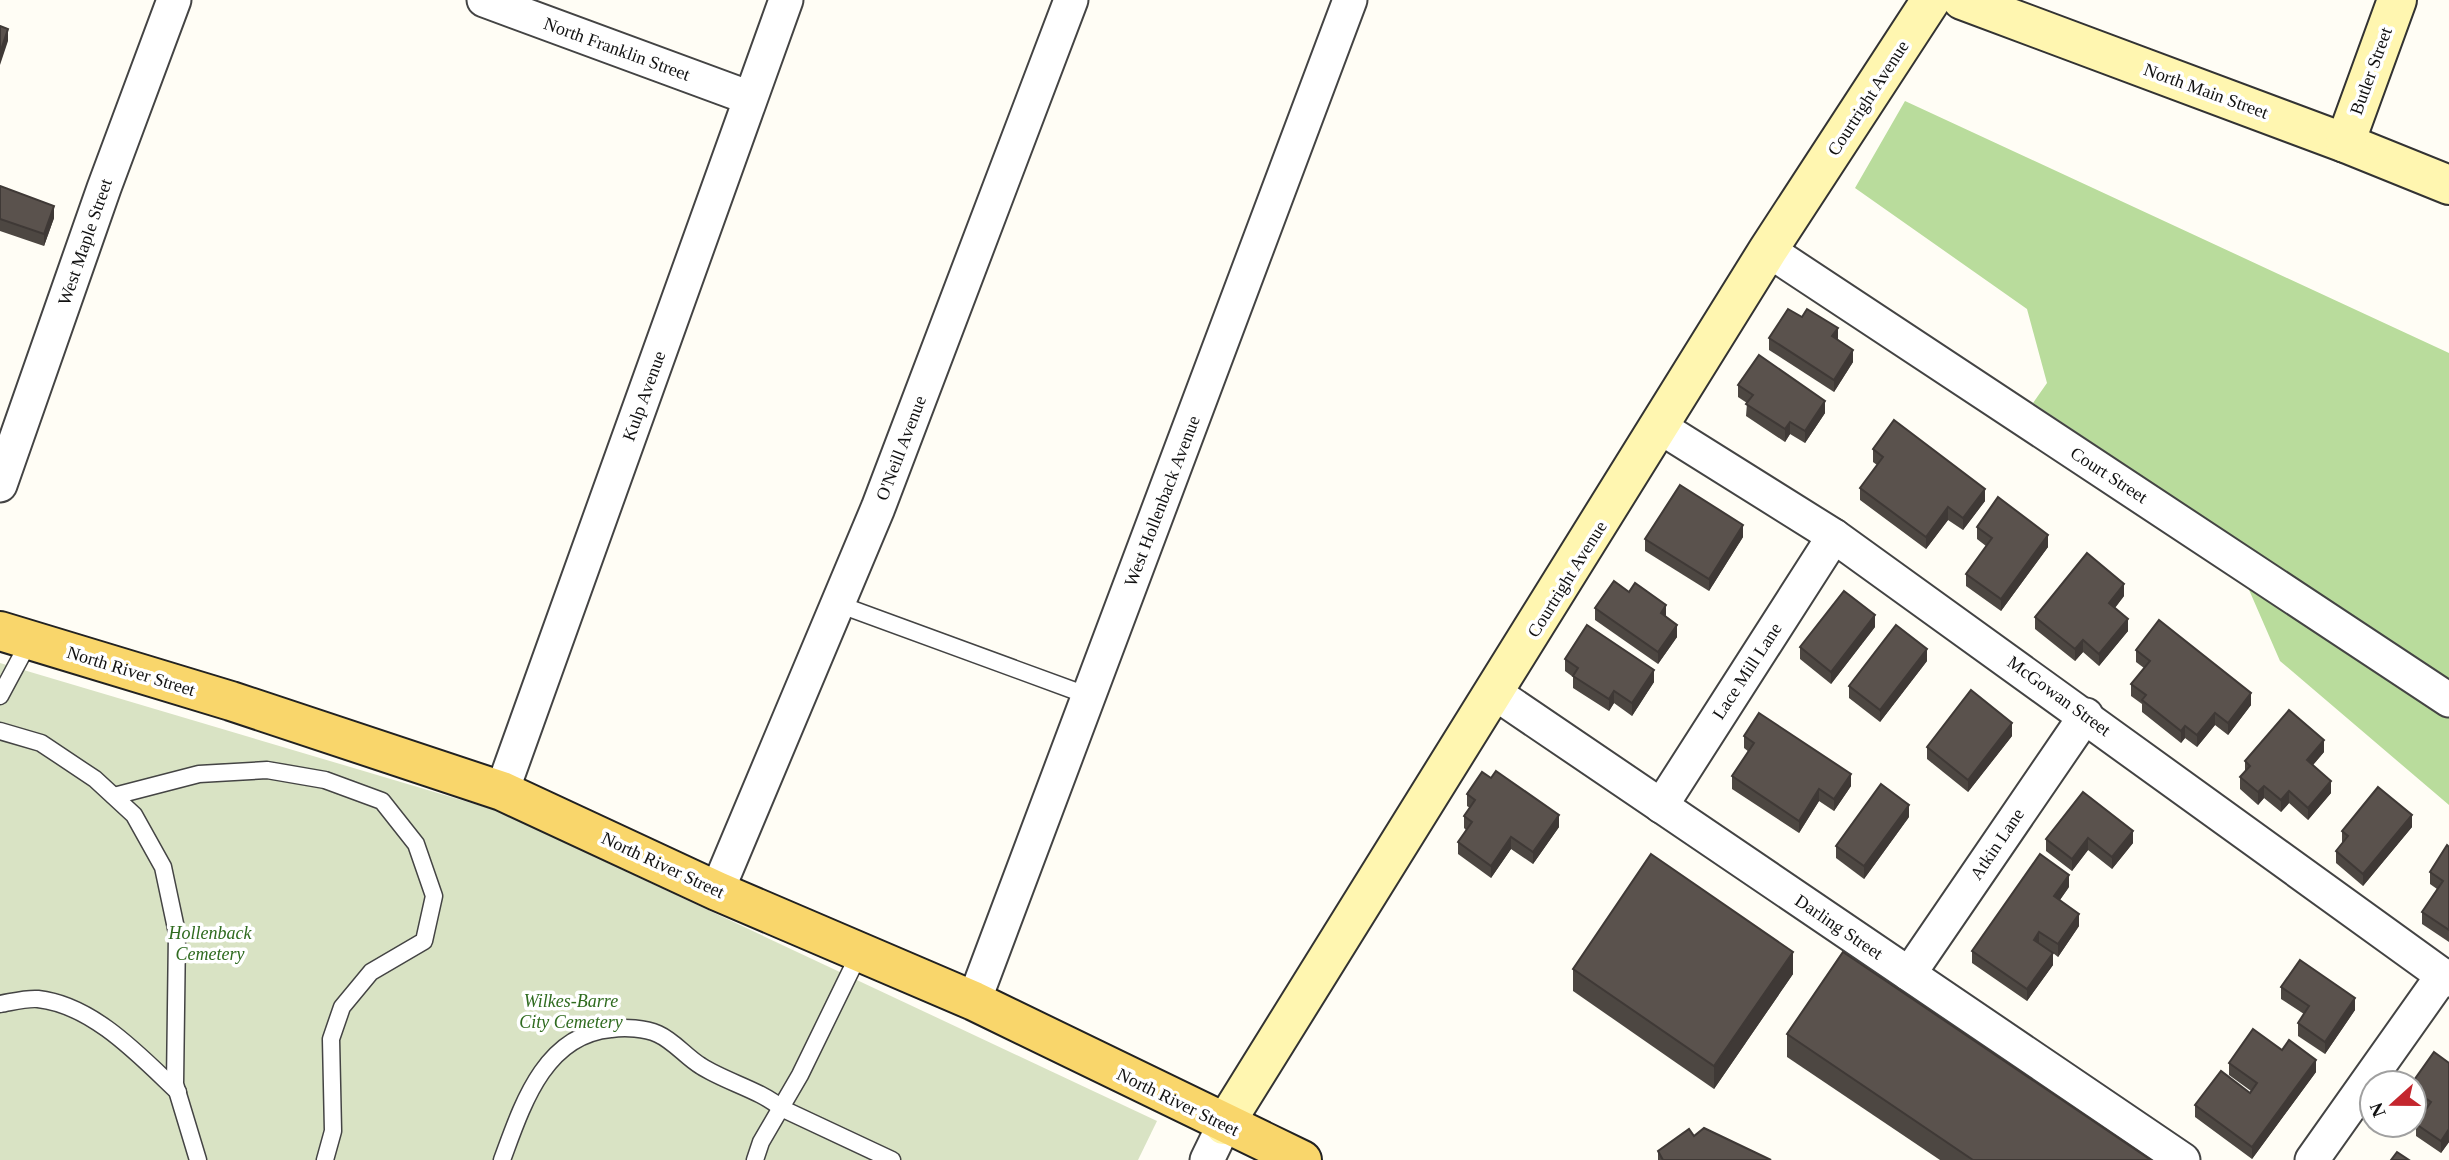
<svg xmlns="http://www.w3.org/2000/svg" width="2449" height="1160" font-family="'Times New Roman',serif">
<rect width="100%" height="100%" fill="#fffdf5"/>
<!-- forest -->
<polygon fill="#b9dc9c" points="1905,101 2449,353 2449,805 2280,661 2223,530 2033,403 2047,383 2027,309 1855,188"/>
<!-- cemetery -->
<polygon fill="#d9e3c4" points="0,663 495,810 1157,1121 1138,1160 0,1160"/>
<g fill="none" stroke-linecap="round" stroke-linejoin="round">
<defs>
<g id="lane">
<polyline points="838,604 1089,696"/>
<polyline points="0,696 30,640"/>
<polyline points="0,731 41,743 95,779 134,815 163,867 177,933 175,1084 198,1160"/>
<polyline points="114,796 199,774 267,770 325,780 382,801 416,844 434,896 424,941 371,972 342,1007 331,1039 333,1131 325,1160"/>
<path d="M 0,1004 C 12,1002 26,998 38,999 C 93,1005 140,1056 178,1092"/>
<path d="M 502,1160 C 522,1106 544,1035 611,1029 C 625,1027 645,1028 658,1034 C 674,1041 686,1057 701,1066 C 726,1082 760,1090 781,1108 L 892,1160"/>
<polyline points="755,1160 761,1142 800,1075 860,952"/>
</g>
<g id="street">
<polyline points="484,0 750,98"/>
<polyline points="1768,250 2449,700"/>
<polyline points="1660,427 1834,536 2449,980"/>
<polyline points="0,485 104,188 174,0"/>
<polyline points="1495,693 2183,1160"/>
<polyline points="502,791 786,0"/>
<polyline points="1661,806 1834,536"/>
<polyline points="717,891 878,508 1071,0"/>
<polyline points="1909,974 2086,715"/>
<polyline points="974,1001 1350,0"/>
<polyline points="1207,1160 1224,1125"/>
<polyline points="2312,1160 2443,975"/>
</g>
<g id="secondary">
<polyline points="1962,0 2345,143 2449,185"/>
<polyline points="2345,143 2397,0"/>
<polyline points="1224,1125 1768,250 1931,0"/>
</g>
<polyline id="primary" points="0,631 231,701 502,791 717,891 974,1001 1302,1160"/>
</defs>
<!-- lane casing -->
<use href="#lane" stroke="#444" stroke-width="19"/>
<!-- street casing -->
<use href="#street" stroke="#444" stroke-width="37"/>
<!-- secondary casing -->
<use href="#secondary" stroke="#333" stroke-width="42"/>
<!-- primary casing -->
<use href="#primary" stroke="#222" stroke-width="42"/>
<!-- lane -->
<use href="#lane" stroke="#fff" stroke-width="16"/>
<!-- street -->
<use href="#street" stroke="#fff" stroke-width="33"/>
<!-- secondary -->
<use href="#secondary" stroke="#fff6b0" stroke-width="38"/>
<!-- primary -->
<use href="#primary" stroke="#f9d66b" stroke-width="38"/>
</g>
<!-- wall -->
<g fill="#4d4742">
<polygon points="0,186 54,218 44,246 0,231"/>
<polygon points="1802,317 1838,340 1853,362 1834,392 1769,350 1769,338"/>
<polygon points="1738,385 1825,413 1805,443 1790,434 1785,442 1746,416 1747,403 1738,397"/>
<polygon points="1873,449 1985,501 1963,530 1948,520 1926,549 1860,500 1860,488 1877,465 1873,462"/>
<polygon points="1977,527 2048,547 2001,611 1966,586 1966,574 1986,546 1977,539"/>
<polygon points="1743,537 1709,591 1645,551 1645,539"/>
<polygon points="2124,596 2115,608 2128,631 2099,666 2083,652 2075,661 2035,629 2035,617"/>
<polygon points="1595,608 1666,617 1677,637 1658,664 1595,620"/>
<polygon points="1875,627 1831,684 1800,659 1800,647"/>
<polygon points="2136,650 2251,705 2228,735 2215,725 2197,747 2185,738 2181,743 2142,712 2142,704 2131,696 2131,684 2144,668 2136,662"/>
<polygon points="1565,659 1654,682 1632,716 1614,703 1609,711 1573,688 1573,677 1565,671"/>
<polygon points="1927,661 1880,722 1849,698 1849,686"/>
<polygon points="1744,736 1851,786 1834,811 1819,801 1799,833 1732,789 1732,776 1749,752 1744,748"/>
<polygon points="2012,736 1968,792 1927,759 1927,747"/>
<polygon points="2324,752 2313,765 2331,793 2308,820 2289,803 2281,812 2264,798 2258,805 2240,789 2240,777 2245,772 2245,761"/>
<polygon points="2083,792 2133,843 2112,869 2088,850 2072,871 2046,851 2046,839"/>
<polygon points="1467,794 1559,827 1533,864 1511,849 1491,878 1458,854 1458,842 1466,830 1464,828 1464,816 1470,808 1467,806"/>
<polygon points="1909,817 1864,879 1836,858 1836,846"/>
<polygon points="2412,827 2363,886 2336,863 2336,851 2342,843 2342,831"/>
<polygon points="2449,847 2449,942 2422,924 2422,912 2437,889 2430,884 2430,872"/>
<polygon points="2069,887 2060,900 2079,926 2058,957 2053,953 2053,965 2027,1001 1972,963 1972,951"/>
<polygon points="1573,969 1793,974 1714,1089 1573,991"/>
<polygon points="2281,987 2355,1010 2325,1054 2298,1036 2298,1023 2304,1014 2281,999"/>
<polygon points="1787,1034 2151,1160 1940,1160 1787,1057"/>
<polygon points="2282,1050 2316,1072 2252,1159 2195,1117 2195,1105 2250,1093 2251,1091 2229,1075 2229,1063"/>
<polygon points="2449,1063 2449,1142 2441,1153 2416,1136 2416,1124 2425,1110 2414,1102 2414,1083"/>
<polygon points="1694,1136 1771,1160 1658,1160 1658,1151"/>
</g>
<!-- shaded-wall -->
<g fill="#3f3936">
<polygon points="8,29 8,41 0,65 0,53"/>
<polygon points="54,206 54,218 44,246 44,234"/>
<polygon points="1838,328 1838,340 1832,336"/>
<polygon points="1853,350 1853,362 1834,392 1834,380"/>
<polygon points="1825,401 1825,413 1805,443 1805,431"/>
<polygon points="1790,422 1790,434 1785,442 1785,429"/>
<polygon points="1985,489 1985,501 1963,530 1963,518"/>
<polygon points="1948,507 1948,520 1926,549 1926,537"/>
<polygon points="1743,525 1743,537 1709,591 1709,579"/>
<polygon points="2048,535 2048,547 2001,611 2001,599"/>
<polygon points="2124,584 2124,596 2109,615 2109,603"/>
<polygon points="1666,605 1666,617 1661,613"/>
<polygon points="1875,615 1875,627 1831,684 1831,672"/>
<polygon points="2128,619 2128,631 2099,666 2099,654"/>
<polygon points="1677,625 1677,637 1658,664 1658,652"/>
<polygon points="2083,640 2083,652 2075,661 2075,649"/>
<polygon points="1927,649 1927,661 1880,722 1880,710"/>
<polygon points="1654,670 1654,682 1632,716 1632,703"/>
<polygon points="1614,691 1614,703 1609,711 1609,699"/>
<polygon points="2251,693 2251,705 2228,735 2228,723"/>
<polygon points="2215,713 2215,725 2197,747 2197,735"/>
<polygon points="2012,723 2012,736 1968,792 1968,780"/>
<polygon points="2185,726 2185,738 2181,743 2181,731"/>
<polygon points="2324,740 2324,752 2307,772 2307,760"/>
<polygon points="1851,774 1851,786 1834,811 1834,799"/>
<polygon points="2331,781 2331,793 2308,820 2308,808"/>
<polygon points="2264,786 2264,798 2258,805 2258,792"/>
<polygon points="1819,789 1819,801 1799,833 1799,821"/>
<polygon points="2289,791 2289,803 2281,812 2281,800"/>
<polygon points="1909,805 1909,817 1864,879 1864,866"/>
<polygon points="1559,815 1559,827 1533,864 1533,852"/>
<polygon points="2412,815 2412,827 2363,886 2363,874"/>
<polygon points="2133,831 2133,843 2112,869 2112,857"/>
<polygon points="1511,837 1511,849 1491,878 1491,866"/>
<polygon points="2088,838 2088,850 2072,871 2072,859"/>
<polygon points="2069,875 2069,887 2054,908 2054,896"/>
<polygon points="2079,914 2079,926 2058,957 2058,944"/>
<polygon points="2039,932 2039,944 2034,940"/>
<polygon points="1793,952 1793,974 1714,1089 1714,1066"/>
<polygon points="2053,953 2053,965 2027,1001 2027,989"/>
<polygon points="2355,998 2355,1010 2325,1054 2325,1042"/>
<polygon points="2316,1060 2316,1072 2252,1159 2252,1147"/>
<polygon points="2449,1129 2449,1142 2441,1153 2441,1141"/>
</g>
<!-- building -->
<g fill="#5a524d" stroke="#3f3936" stroke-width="2">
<polygon points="0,26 8,29 0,53"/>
<polygon points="0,186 54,206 44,234 0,219"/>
<polygon points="1788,309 1802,317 1807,309 1838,328 1832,336 1853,350 1834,380 1769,338"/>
<polygon points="1759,355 1825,401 1805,431 1790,422 1785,429 1746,404 1753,395 1738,385"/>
<polygon points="1894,420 1985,489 1963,518 1948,507 1926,537 1860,488 1883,457 1873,449"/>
<polygon points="1680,485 1743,525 1709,579 1645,539"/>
<polygon points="1998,497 2048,535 2001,599 1966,574 1992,538 1977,527"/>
<polygon points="2087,553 2124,584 2109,603 2128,619 2099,654 2083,640 2075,649 2035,617"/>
<polygon points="1614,581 1629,592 1635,583 1666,605 1661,613 1677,625 1658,652 1595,608"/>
<polygon points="1844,591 1875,615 1831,672 1800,647"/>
<polygon points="2159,620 2251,693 2228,723 2215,713 2197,735 2185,726 2181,731 2142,700 2146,695 2131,684 2150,661 2136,650"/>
<polygon points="1587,625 1654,670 1632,703 1614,691 1609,699 1573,676 1578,668 1565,659"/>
<polygon points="1896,625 1927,649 1880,710 1849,686"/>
<polygon points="1971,690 2012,723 1968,780 1927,747"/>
<polygon points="2289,710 2324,740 2307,760 2331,781 2308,808 2289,791 2281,800 2264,786 2258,792 2240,777 2250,766 2245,761"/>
<polygon points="1759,713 1851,774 1834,799 1819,789 1799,821 1732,776 1754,743 1744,736"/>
<polygon points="1496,771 1559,815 1533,852 1511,837 1491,866 1458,842 1472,822 1464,816 1475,800 1467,794 1482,772 1491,778"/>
<polygon points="1881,784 1909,805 1864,866 1836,846"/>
<polygon points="2378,787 2412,815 2363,874 2336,851 2348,836 2342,831"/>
<polygon points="2083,792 2133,831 2112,857 2088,838 2072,859 2046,839"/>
<polygon points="2447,845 2449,847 2449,930 2422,912 2443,881 2430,872"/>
<polygon points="1651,854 1793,952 1714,1066 1573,969"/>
<polygon points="2040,854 2069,875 2054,896 2079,914 2058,944 2039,932 2034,940 2053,953 2027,989 1972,951"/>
<polygon points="1843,952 2151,1160 1973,1160 1787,1034"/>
<polygon points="2300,960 2355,998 2325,1042 2298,1023 2309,1006 2281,987"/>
<polygon points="2253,1029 2282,1050 2289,1040 2316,1060 2252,1147 2195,1105 2221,1071 2250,1093 2257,1083 2229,1063"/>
<polygon points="2434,1052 2449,1063 2449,1129 2441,1141 2416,1124 2431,1102 2414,1090 2414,1083 2412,1083"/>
<polygon points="1704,1128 1771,1160 1663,1160 1658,1151 1689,1129 1694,1136"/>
<polygon points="2397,1152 2409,1160 2391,1160"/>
</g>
<g text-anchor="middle" stroke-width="7" stroke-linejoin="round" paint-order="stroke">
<!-- street labels -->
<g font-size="18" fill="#111" stroke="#fff">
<text transform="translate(617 49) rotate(20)" y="6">North Franklin Street</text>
<text transform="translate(2371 71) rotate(-70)" y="6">Butler Street</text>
<text transform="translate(2206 91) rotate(20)" y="6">North Main Street</text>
<text transform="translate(1868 98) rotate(-57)" y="6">Courtright Avenue</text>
<text transform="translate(85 242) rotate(-71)" y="6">West Maple Street</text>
<text transform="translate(644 396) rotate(-70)" y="6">Kulp Avenue</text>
<text transform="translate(901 448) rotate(-69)" y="6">O'Neill Avenue</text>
<text transform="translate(2109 475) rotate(33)" y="6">Court Street</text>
<text transform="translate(1162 501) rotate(-69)" y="6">West Hollenback Avenue</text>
<text transform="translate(1567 579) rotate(-58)" y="6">Courtright Avenue</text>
<text transform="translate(131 671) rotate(17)" y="6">North River Street</text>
<text transform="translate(1747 671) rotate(-57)" y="6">Lace Mill Lane</text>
<text transform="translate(2059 696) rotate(36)" y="6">McGowan Street</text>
<text transform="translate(1997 844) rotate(-56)" y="6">Atkin Lane</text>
<text transform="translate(663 865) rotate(25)" y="6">North River Street</text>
<text transform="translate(1839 927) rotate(34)" y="6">Darling Street</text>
<text transform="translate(1178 1102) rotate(26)" y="6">North River Street</text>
</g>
<!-- park labels -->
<g font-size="18" font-style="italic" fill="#2f6b1f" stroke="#fff">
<text x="210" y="939">Hollenback<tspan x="210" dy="21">Cemetery</tspan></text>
<text x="571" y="1007">Wilkes-Barre<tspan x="571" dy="21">City Cemetery</tspan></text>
</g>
</g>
<!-- north arrow -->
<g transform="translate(2393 1104) rotate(249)"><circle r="33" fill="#ffffff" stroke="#a0a0a0" stroke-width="2"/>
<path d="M0-5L12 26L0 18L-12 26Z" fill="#c4262e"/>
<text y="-10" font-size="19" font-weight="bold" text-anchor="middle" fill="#111111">N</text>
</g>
</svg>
